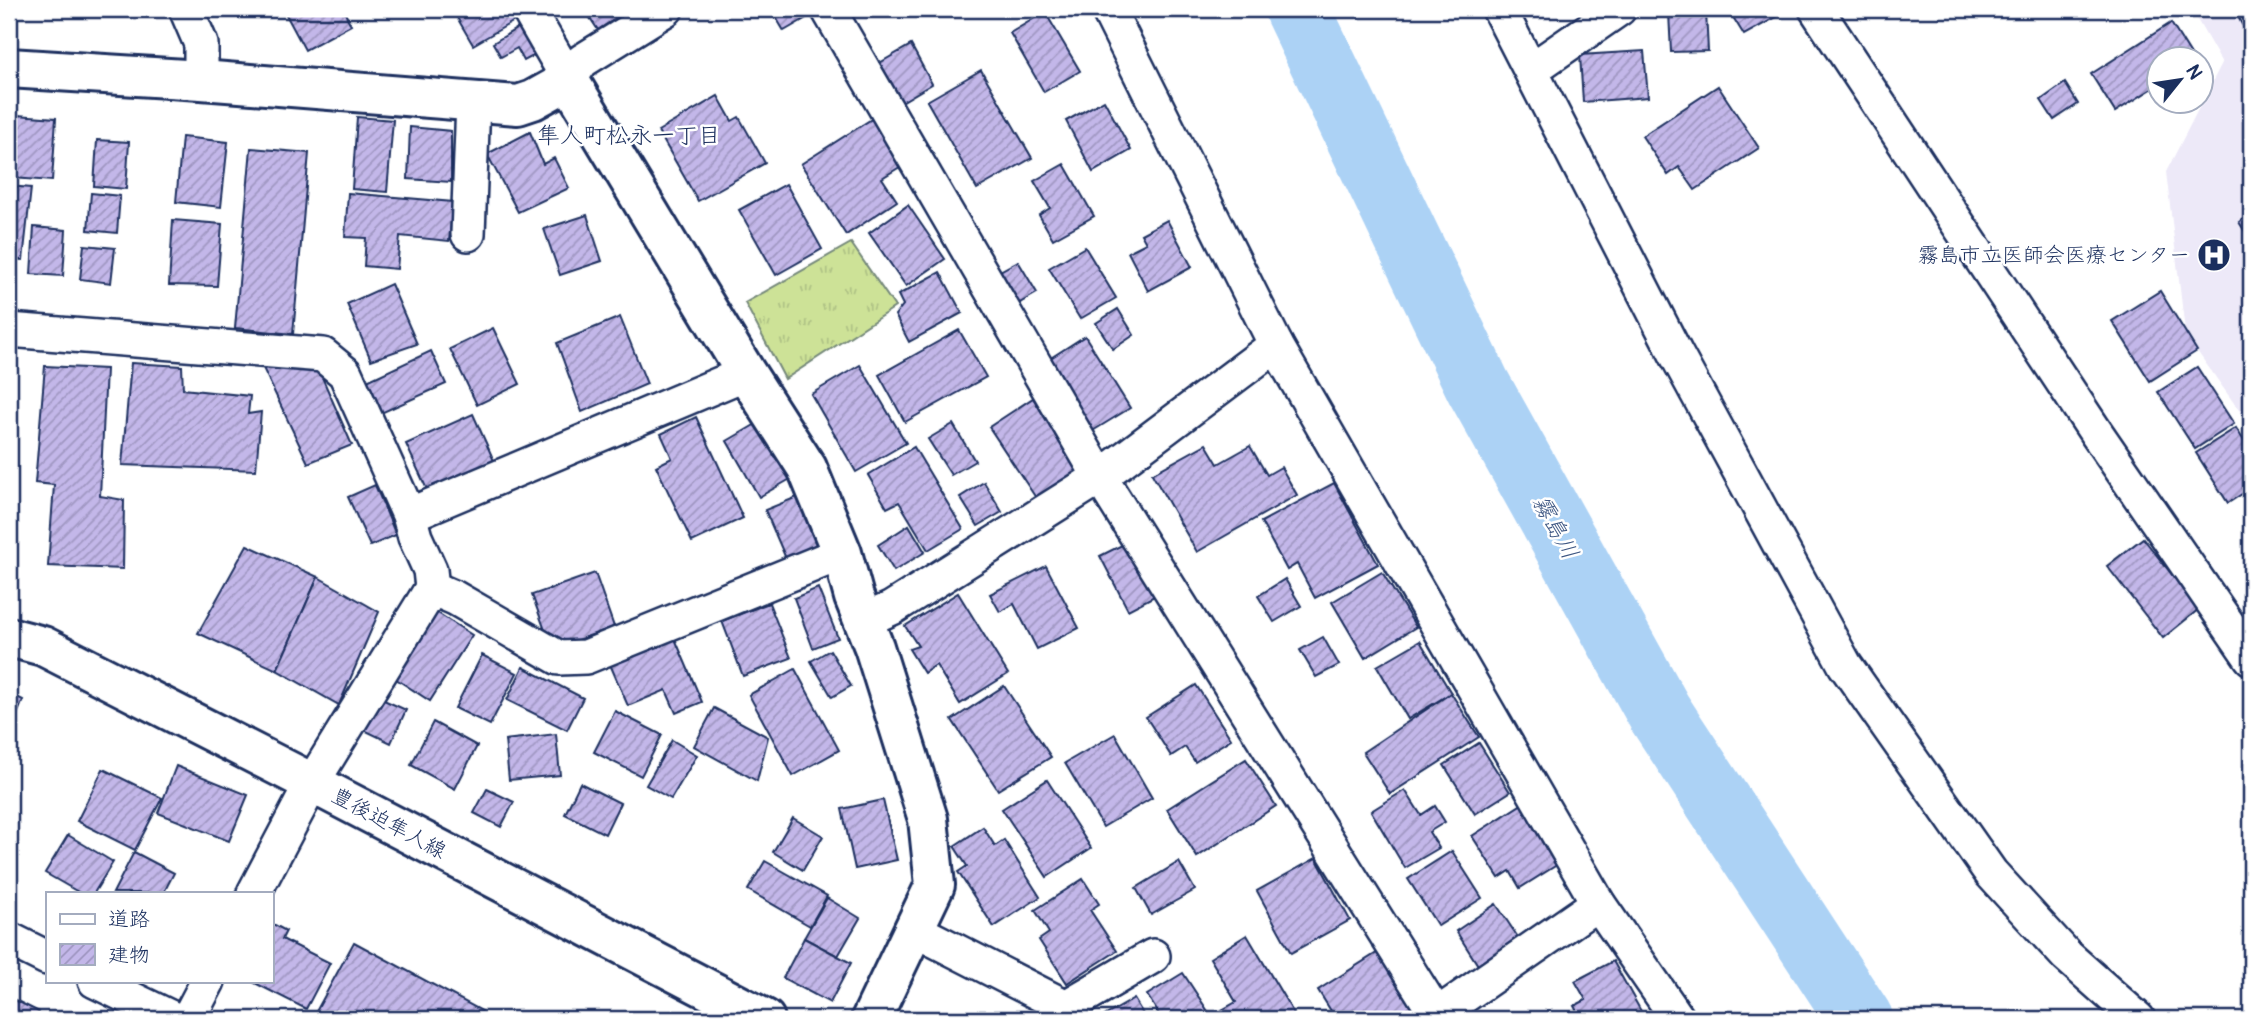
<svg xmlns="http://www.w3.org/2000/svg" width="2260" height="1028" font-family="Pangolin,'Klee One',sans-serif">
<defs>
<pattern id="grass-tufts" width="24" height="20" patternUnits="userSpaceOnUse" patternTransform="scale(1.75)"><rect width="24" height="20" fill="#cde297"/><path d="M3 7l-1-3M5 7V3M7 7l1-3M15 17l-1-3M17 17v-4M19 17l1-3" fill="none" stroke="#afc285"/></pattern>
<pattern id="building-hatch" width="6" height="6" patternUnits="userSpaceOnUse" patternTransform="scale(1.75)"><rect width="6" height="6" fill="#c3b7e9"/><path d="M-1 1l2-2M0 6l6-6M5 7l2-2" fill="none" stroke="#9e95c0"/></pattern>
</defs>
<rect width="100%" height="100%" fill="#fff"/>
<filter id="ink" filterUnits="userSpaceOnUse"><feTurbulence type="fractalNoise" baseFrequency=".0143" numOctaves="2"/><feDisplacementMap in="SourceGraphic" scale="14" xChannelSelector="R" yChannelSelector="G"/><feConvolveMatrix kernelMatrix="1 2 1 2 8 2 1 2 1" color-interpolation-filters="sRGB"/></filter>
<g filter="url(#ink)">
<!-- built -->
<polygon fill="#ede9f8" points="2191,9 2251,9 2251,427 2197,351 2186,339 2166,172 2222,63"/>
<!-- grass -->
<polygon fill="url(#grass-tufts)" stroke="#74887a" stroke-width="2" points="851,243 895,307 785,379 745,303"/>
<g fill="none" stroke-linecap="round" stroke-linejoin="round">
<!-- river -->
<polyline stroke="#acd2f5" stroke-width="66" points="1297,9 1478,386 1659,712 1860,1019"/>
</g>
<!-- building -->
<g fill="url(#building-hatch)" stroke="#1b2f5e" stroke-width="2">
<polygon points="283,9 343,9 351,25 305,50"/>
<polygon points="452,9 509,9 516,20 473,45"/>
<polygon points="584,9 631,9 598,30"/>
<polygon points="771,9 806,9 810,16 784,31"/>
<polygon points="1728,9 1791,9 1744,35"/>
<polygon points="1045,12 1080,71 1044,92 1010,33"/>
<polygon points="1706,12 1708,51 1671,52 1669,13"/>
<polygon points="2171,23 2194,60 2158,60 2158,85 2115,112 2091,74"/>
<polygon points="521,26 537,54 524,61 517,48 501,57 493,43"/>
<polygon points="911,45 932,84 898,104 876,65"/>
<polygon points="1644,51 1648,97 1583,102 1580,55"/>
<polygon points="981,70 1032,158 977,189 927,101"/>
<polygon points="2065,83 2078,104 2054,120 2041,100"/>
<polygon points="1718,86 1759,148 1695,190 1679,167 1668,175 1642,136"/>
<polygon points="718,96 732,121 739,117 765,163 698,201 658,131"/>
<polygon points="1104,100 1131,150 1093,172 1066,121"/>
<polygon points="17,115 56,118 52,181 13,178"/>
<polygon points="878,115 908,162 882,178 897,201 846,235 801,164"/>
<polygon points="357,117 393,120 387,192 352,189"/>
<polygon points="410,127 451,131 451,182 408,179"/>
<polygon points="530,132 543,164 554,158 569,188 518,212 487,154"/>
<polygon points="182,137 228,142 221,207 176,202"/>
<polygon points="97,140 129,142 126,189 94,186"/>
<polygon points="251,148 309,153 293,334 235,328"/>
<polygon points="1064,164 1094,216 1053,239 1039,215 1050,208 1034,181"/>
<polygon points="786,184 822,249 776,275 739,210"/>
<polygon points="9,186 31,188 23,260 9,259"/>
<polygon points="91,193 120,196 117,233 88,230"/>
<polygon points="348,193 453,202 449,241 400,236 397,269 364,266 366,238 345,237"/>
<polygon points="908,205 945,259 906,286 869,233"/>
<polygon points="2251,213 2251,241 2239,222"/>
<polygon points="587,215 602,261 560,275 544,229"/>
<polygon points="173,220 222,224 217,286 169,285"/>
<polygon points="1167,220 1192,267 1148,291 1128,252 1146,243 1141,234"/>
<polygon points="34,227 66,230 63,276 31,274"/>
<polygon points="84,245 115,248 111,283 80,279"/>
<polygon points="1085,247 1116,298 1080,319 1049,268"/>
<polygon points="1018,261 1037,293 1011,308 993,275"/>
<polygon points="940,272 962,313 909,342 895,315 903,305 898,295"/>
<polygon points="391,284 417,344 371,360 347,304"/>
<polygon points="2160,291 2197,351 2150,381 2112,321"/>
<polygon points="1118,309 1134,335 1113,349 1096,323"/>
<polygon points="620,317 647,384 582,412 557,343"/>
<polygon points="493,328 520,384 477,405 450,349"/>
<polygon points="959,330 986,377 905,422 879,375"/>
<polygon points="1085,336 1130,408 1091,432 1046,361"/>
<polygon points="431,351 446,384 381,413 367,381"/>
<polygon points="131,363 182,366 183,389 250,396 248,414 261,412 256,470 122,465"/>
<polygon points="860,365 906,443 856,472 811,394"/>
<polygon points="45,366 106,369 100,496 124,500 123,569 48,566 54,485 35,483"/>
<polygon points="2197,367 2234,424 2195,449 2158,392"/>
<polygon points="263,368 318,368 352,445 308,463"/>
<polygon points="1033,398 1079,471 1036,498 989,427"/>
<polygon points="473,414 495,463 429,494 406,444"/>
<polygon points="696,417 743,518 692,542 656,466 672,458 661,434"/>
<polygon points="768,417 801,473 759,497 727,441"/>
<polygon points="953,424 975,461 951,475 928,439"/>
<polygon points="2236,428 2251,452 2251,488 2228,503 2196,453"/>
<polygon points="1206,444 1218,464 1250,446 1267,475 1281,467 1297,495 1197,552 1152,474"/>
<polygon points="914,447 963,529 928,550 899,502 887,508 868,475"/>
<polygon points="984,482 1002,512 978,526 960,497"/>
<polygon points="1334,483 1378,564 1315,598 1297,564 1287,570 1261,522"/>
<polygon points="375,485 396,535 370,546 348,497"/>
<polygon points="802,495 826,552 790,568 765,510"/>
<polygon points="909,525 925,552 894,571 878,545"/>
<polygon points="2143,538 2199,609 2163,638 2107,566"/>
<polygon points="1134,539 1162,592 1128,610 1100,556"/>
<polygon points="247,545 318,577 277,670 198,633"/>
<polygon points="1046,566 1079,628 1037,649 1014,604 1000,612 990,594"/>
<polygon points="1382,572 1416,627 1365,658 1332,602"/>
<polygon points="595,573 614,627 552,649 532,595"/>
<polygon points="318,577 379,612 339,705 277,670"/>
<polygon points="1285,579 1301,606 1274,622 1258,596"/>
<polygon points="818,588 838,638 813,648 794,598"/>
<polygon points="958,593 1008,674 960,704 936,665 924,673 909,649 918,646 905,626"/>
<polygon points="769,603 791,658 743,676 722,621"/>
<polygon points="433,610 472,635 430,701 390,675"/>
<polygon points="673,634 702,702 676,713 666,690 628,706 609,662"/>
<polygon points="1323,637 1339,665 1316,677 1300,650"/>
<polygon points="1420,641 1451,693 1408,719 1377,666"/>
<polygon points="830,650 851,686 832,697 811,661"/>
<polygon points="482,655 517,673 490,725 455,708"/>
<polygon points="523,667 583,698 567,730 507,700"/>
<polygon points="795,669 839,750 793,776 749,695"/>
<polygon points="1196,685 1231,739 1195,762 1185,747 1171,756 1146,717"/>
<polygon points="1004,686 1051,757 998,790 952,720"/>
<polygon points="9,693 23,700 9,735"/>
<polygon points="1451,693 1479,737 1390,794 1363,752"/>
<polygon points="375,696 406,710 391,743 360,728"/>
<polygon points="714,708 768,737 757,781 694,746"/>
<polygon points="615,711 662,735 641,776 594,752"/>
<polygon points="433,722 477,746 455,789 411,765"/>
<polygon points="556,734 560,775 509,780 505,740"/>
<polygon points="1115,734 1152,798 1103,827 1065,763"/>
<polygon points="672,740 697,755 671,799 646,785"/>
<polygon points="1479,743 1510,792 1475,814 1444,765"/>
<polygon points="1246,759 1276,806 1197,857 1167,809"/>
<polygon points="176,766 248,795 229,841 158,813"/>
<polygon points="103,769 162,798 135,850 77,821"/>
<polygon points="1047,780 1091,848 1047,877 1002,809"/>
<polygon points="580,783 620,803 605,834 565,814"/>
<polygon points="487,789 514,802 501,827 474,813"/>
<polygon points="1405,790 1421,815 1435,806 1445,822 1429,832 1439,848 1405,868 1371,811"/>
<polygon points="883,800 897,860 855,869 842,809"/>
<polygon points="1522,804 1560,863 1520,888 1510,871 1499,878 1472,836"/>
<polygon points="793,818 823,836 803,870 773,852"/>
<polygon points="983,827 995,846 1004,840 1040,897 994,927 958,872 967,866 954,846"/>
<polygon points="68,835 113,862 94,893 80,893 45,873"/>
<polygon points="1452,851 1482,898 1438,926 1408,879"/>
<polygon points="134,852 174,873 164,892 166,893 113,893"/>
<polygon points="1316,858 1350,920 1291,953 1257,891"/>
<polygon points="765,861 827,896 810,926 748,890"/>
<polygon points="1179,862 1195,890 1151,915 1136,888"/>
<polygon points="1083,879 1099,904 1090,910 1117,951 1067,983 1039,940 1049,933 1035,910"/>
<polygon points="827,898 860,918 838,956 804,938"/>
<polygon points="1496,904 1535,963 1494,990 1456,931"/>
<polygon points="271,923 286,931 282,939 330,963 306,1009 251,981 271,981"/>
<polygon points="1247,935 1297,1019 1227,1019 1222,1010 1236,1002 1210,958"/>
<polygon points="804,938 851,963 830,1003 783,978"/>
<polygon points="354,942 482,1011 477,1019 312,1019"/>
<polygon points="1380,951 1420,1015 1413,1019 1336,1019 1318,990"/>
<polygon points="1613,961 1642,1013 1634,1017 1635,1019 1581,1019 1574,1006 1586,1000 1575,981"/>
<polygon points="1183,973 1213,1019 1162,1019 1147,995"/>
<polygon points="13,999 39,1012 35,1019 9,1019 9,1008"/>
<polygon points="1134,999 1146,1019 1099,1019"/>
</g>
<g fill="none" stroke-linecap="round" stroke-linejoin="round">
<defs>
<polyline id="lane" points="2246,9 2251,19"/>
<g id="street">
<polyline points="186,9 201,44 201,80"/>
<polyline points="528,9 569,80 582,61 666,9"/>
<polyline points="828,9 1100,477 1439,1019"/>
<polyline points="1108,9 1276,345 1598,903 1678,1019"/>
<polyline points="1499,9 1676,354 1845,665 1991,873 2067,956 2138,1019"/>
<polyline points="1816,9 2095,431 2251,658"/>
<polyline points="1531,70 1619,9"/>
<polyline points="468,234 473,102"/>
<polyline points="9,330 323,355 345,373 409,515 415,537 430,570 432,588 312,783 254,893"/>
<polyline points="409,515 746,373"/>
<polyline points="432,588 455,598 559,658 586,657 842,553"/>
<polyline points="863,621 892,608 1100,477 1276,345"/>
<polyline points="913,929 1066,1007 1153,956"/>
<polyline points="9,939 47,958"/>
<polyline points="95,981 174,1019"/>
<polyline points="188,1019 208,981"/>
<polyline points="1431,1019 1598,903"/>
</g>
<g id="secondary">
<polyline points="9,68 201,80 518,105 533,100 569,80 746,373 807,468 842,553 854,597 874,647 928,819 935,885 871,1019"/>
<polyline points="9,637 43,646 312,783 765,1019"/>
</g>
</defs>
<!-- lane casing -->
<use href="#lane" stroke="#1b2f5e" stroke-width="23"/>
<!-- street casing -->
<use href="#street" stroke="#1b2f5e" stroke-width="38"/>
<!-- secondary casing -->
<use href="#secondary" stroke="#1b2f5e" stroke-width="44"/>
<!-- lane -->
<use href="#lane" stroke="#fff" stroke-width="18"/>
<!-- street -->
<use href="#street" stroke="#fff" stroke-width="33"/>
<!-- secondary -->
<use href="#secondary" stroke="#fff" stroke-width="38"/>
</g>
</g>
<!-- icons -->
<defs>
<symbol id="hospital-disc" viewBox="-11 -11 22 22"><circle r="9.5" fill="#1b2f5e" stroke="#fff"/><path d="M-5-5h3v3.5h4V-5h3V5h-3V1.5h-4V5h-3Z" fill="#fff"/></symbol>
</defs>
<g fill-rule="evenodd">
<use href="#hospital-disc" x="2195" y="236" width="38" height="38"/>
</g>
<g text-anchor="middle" stroke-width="5" stroke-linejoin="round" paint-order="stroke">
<!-- poi labels -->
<g font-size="21" fill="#1b2f5e" stroke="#fff" text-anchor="end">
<text x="2190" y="262">霧島市立医師会医療センター</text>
</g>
<!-- street labels -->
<g font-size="21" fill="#1b2f5e" stroke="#fff">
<text transform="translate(389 823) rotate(28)" y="7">豊後迫隼人線</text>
</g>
<!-- neighbourhood labels -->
<g font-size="23" fill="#1b2f5e" stroke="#fff">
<text x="629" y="143">隼人町松永一丁目</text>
</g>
<!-- water labels -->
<g font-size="23" font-style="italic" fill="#3f5884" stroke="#fff">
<text transform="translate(1556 527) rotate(61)" y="8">霧島川</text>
</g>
</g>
<!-- margin -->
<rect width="2260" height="1028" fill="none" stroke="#fff" stroke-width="35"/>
<rect x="18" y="18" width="2225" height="993" fill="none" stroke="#1b2f5e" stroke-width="2.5" filter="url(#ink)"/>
<!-- legend -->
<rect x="46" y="892" width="228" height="91" fill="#ffffff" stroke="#a4acbf" stroke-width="2"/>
<rect x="60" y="914" width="35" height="10" fill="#ffffff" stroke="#a4acbf" stroke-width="2"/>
<text x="108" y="926" font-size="21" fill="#1b2f5e">道路</text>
<rect x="60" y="944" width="35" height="21" fill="url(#building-hatch)" stroke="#a4acbf" stroke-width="2"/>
<text x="108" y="962" font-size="21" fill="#1b2f5e">建物</text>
<!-- north arrow -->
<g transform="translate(2180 80) rotate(60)"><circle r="33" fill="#ffffff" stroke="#a4acbf" stroke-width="2"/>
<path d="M0-5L12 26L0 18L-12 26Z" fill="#1b2f5e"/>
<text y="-10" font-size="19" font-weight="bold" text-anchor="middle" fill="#1b2f5e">N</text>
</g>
</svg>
